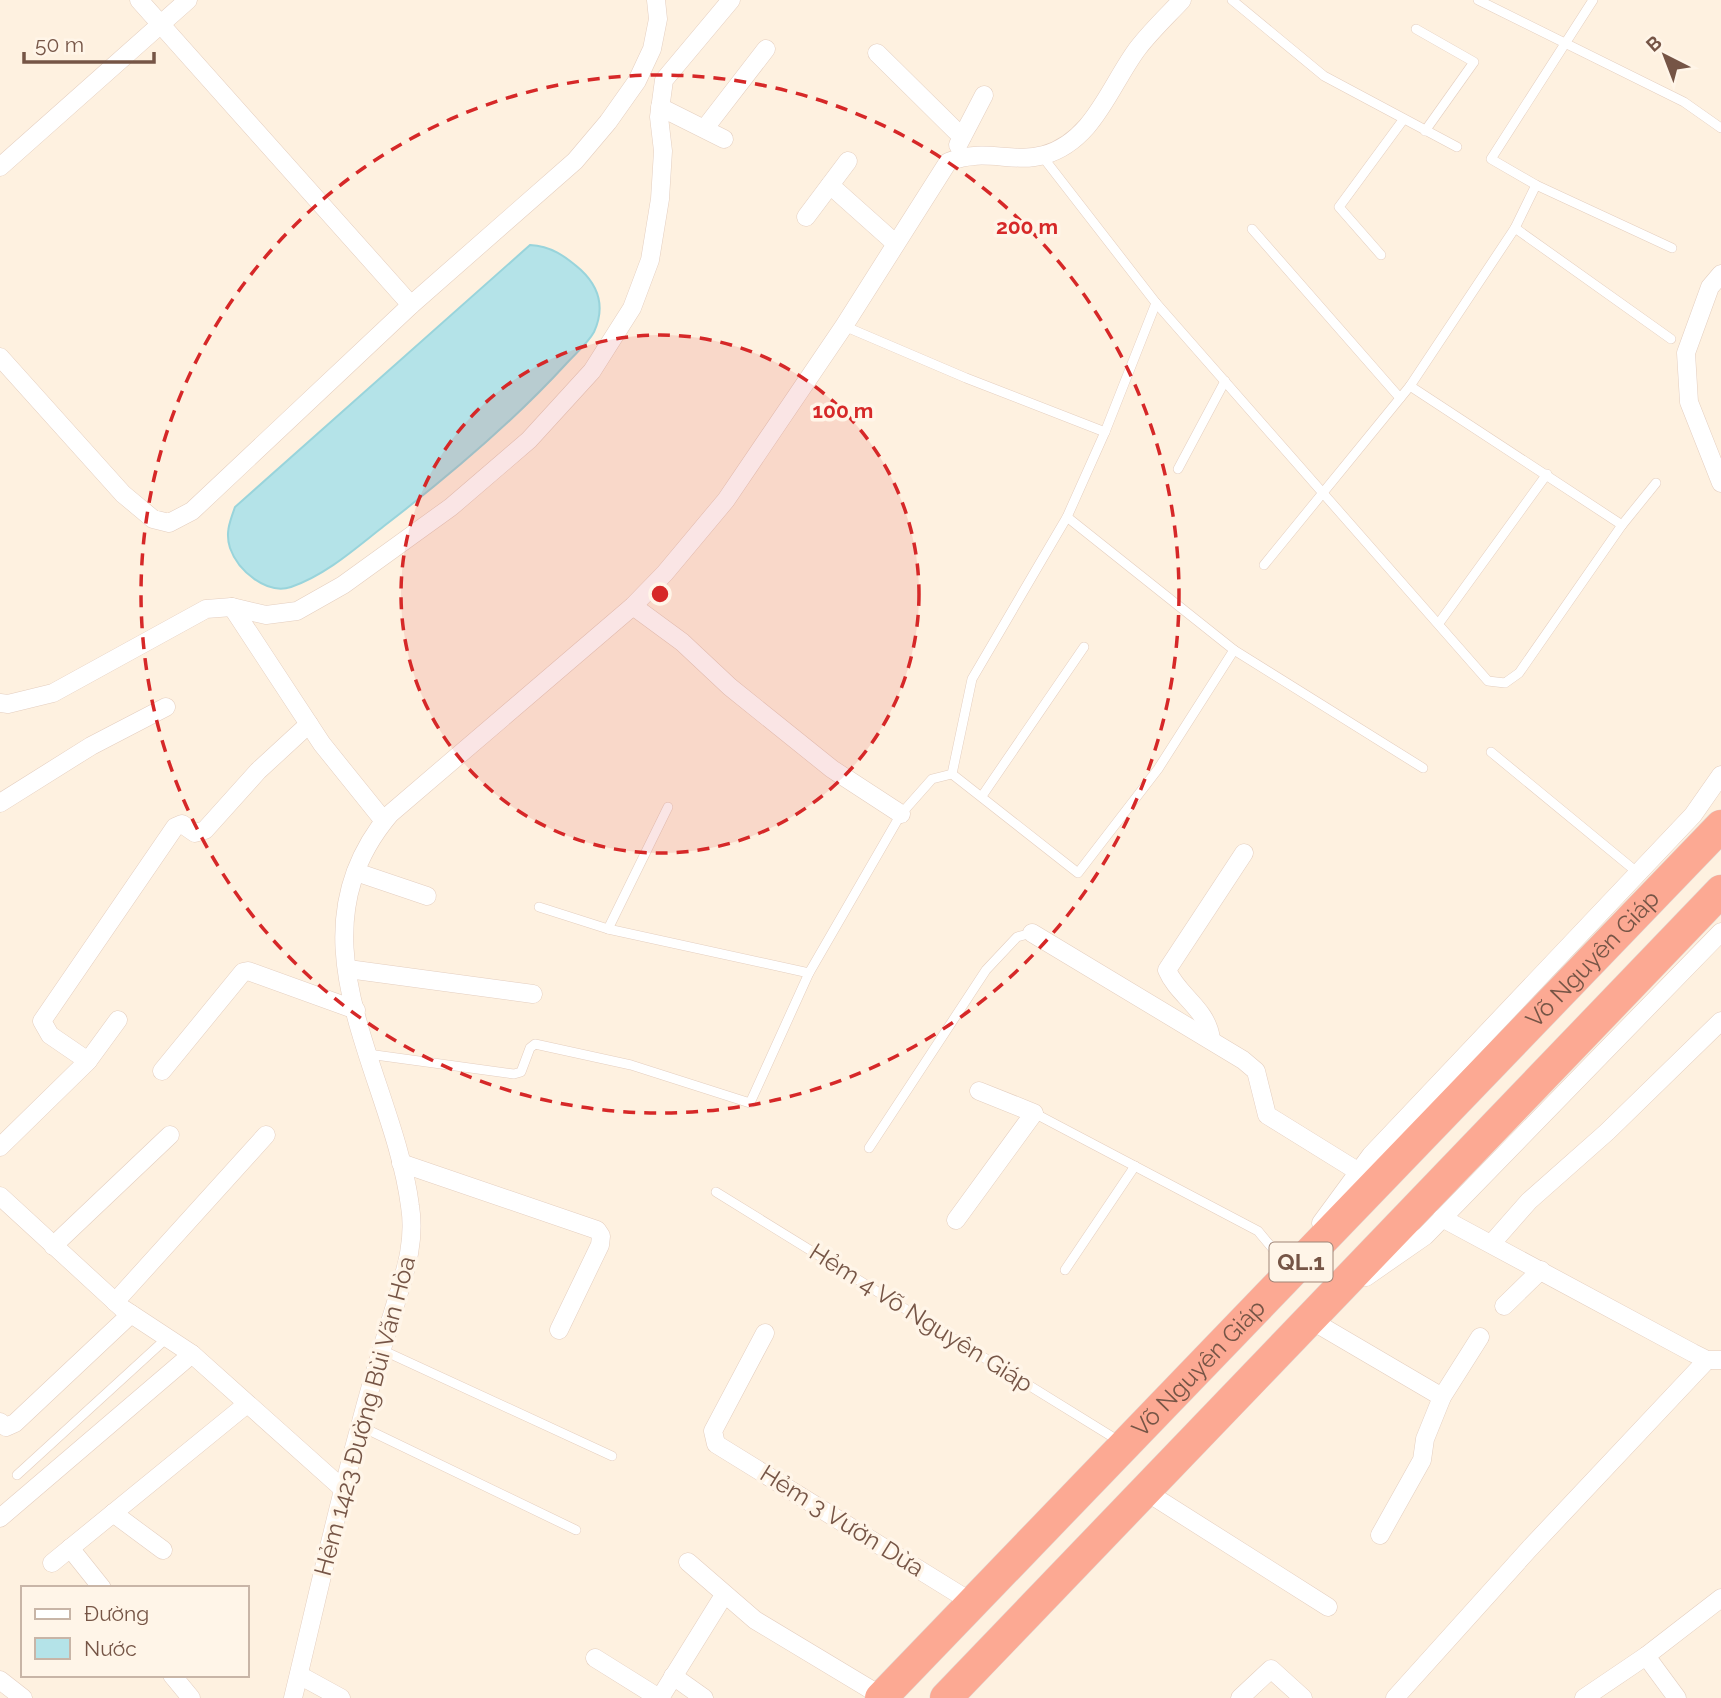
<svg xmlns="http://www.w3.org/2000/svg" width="1721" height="1698" font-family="Raleway,sans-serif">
<rect width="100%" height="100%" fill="#fef1e0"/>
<!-- water -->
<path fill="#b4e3e8" stroke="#99d4db" stroke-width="2" d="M 530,245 C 551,246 565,256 581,270 C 599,287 605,308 594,332 C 588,343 575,354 566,364 C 511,424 449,476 384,526 C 356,548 326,575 291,587 C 267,595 238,571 230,548 C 225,533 230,521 235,507 Z"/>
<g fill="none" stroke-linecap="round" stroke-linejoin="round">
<defs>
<g id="lane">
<polyline points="1232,0 1324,76 1457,147"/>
<polyline points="1478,0 1684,102 1721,128"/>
<polyline points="1593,0 1491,159 1536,185 1672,248"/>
<polyline points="1416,29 1474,62 1425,131"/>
<polyline points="1042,156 1156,303 1488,681 1505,683 1519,673 1622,525 1410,386"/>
<polyline points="1515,228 1536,185"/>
<polyline points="1252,229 1400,398"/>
<polyline points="1381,255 1339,207 1403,120"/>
<polyline points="844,326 966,378 1105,432"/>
<polyline points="1178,469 1225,381"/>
<polyline points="1067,517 1234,650 1423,768"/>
<polyline points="1622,525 1656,483"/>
<polyline points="1264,565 1410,386 1515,228 1671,339"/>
<polyline points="1439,623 1547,474"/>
<polyline points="1491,752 1638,873"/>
<polyline points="952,774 1078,873 1158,769 1234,650"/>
<polyline points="982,796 1084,647"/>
<polyline points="539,907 608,929 809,973"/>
<polyline points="608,929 668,807"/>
<polyline points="368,1054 514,1074 521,1072 530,1048 535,1044 631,1065 750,1103 809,973 901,814 932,779 952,774 972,679 1067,517 1105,432 1156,303"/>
<polyline points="1034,1113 1258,1231 1288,1267"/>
<polyline points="869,1148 986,970 1017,937 1032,933"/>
<polyline points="716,1192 1119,1441"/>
<polyline points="1065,1270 1135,1166"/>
<polyline points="382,1350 612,1456"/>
<polyline points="360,1426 576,1530"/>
<polyline points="17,1475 168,1337"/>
</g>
<g id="street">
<polyline points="139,0 411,305"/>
<polyline points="877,53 962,137"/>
<polyline points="660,107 724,139"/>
<polyline points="705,128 766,49"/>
<polyline points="958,145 984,95"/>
<polyline points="0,167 188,0"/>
<polyline points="830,185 895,243"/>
<polyline points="806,217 848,161"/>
<polyline points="1721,274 1710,287 1686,353 1689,402 1721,483"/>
<polyline points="0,357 123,494 153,519 169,523 192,511 411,305 575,161 608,122 637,81 652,49 658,19 656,0"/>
<polyline points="633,606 682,642 730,687 832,769 901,814"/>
<polyline points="232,607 322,744 384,821"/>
<polyline points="0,703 8,704 53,693 206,609 232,607 266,615 297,611 343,585 451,507 529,440 592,371 632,308 650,260 660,199 663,151 659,117 664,80 731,0"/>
<polyline points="0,803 91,746 166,707"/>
<polyline points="356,872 427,896"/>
<polyline points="1032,933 1243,1060 1256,1071 1267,1115 1359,1172"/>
<polyline points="348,969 533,994"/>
<path d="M 1211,1039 C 1207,1008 1178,996 1167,970 L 1244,853"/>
<polyline points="88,1061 50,1035 42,1021 175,827 182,824 195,833 205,830 258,771 309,724"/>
<polyline points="162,1071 243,972 248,971 356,1010"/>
<polyline points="0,1147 88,1061 118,1020"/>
<polyline points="401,1163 597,1230 601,1236 600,1245 559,1330"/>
<polyline points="0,1196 122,1308 192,1354 343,1489"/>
<polyline points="1442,1218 1693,1353 1707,1360 1721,1360"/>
<polyline points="956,1220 1034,1113 979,1091"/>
<polyline points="1321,1223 1371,1155 1693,815 1721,775"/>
<polyline points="1492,1243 1529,1201 1607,1132 1721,1021"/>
<polyline points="53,1246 170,1135"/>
<polyline points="1366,1277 1425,1236 1721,932"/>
<polyline points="115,1302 266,1135"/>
<polyline points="1504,1306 1541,1270"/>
<polyline points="1309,1319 1442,1397"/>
<polyline points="765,1333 713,1431 716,1444 973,1603"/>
<polyline points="0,1422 6,1427 15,1423 131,1314"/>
<polyline points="1145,1491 1328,1607"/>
<polyline points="113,1513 163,1550"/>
<polyline points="0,1518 192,1354"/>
<polyline points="1380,1535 1422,1460 1425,1439 1442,1397 1480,1337"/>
<polyline points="70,1548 102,1588"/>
<polyline points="688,1562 755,1620 883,1697"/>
<polyline points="52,1563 247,1404"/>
<polyline points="1646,1656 1677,1698"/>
<polyline points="595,1658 659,1698"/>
<polyline points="172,1675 191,1698"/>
<polyline points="299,1675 341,1698"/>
<polyline points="673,1676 704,1698"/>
<polyline points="0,1680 23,1698"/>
<path d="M 293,1698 C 315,1607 335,1516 360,1426 C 370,1387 382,1348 394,1309 C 404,1275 416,1243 410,1206 C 393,1074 284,939 390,814 L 633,606 L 665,573 L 726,500 L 844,326 L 948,162 C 985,147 1012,164 1044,155 C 1094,141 1110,85 1138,48 C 1151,31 1167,16 1182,0"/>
<polyline points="660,1698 724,1595"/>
<polyline points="1240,1698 1271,1669 1303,1698"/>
<polyline points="1395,1698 1530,1548 1707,1360"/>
<polyline points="1584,1698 1646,1656 1721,1598"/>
</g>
<g id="highway">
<path id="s1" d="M 881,1698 L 1721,826"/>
<polyline points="946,1698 1721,891"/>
</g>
</defs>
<!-- lane casing -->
<use href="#lane" stroke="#e4cebf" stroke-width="10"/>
<!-- street casing -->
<use href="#street" stroke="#e4cebf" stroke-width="19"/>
<!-- highway casing -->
<use href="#highway" stroke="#ded6d3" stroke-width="33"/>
<!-- lane -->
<use href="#lane" stroke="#fff" stroke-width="9"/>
<!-- street -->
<use href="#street" stroke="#fff" stroke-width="18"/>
<!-- highway -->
<use href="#highway" stroke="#fca993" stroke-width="32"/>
</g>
<!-- distance rings -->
<circle cx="660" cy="594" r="259" fill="#d62828" fill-opacity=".12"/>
<g fill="none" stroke="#d62828" stroke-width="3.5" stroke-dasharray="12 9">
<circle cx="660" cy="594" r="259"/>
<circle cx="660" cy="594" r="519"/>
</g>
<g text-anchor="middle" stroke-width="7" stroke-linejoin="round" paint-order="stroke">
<!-- shield labels -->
<rect fill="#fff5e8" stroke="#9f8577" stroke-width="2" x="1269.5" y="1242.5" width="63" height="39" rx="5"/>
<g font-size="23" font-weight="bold" fill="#765546">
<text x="1301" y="1270">QL.1</text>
</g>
<!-- street labels -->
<g font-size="24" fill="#765546" stroke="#fff5e8">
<text dy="8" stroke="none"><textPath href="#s1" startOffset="1026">Võ Nguyên Giáp</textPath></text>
<text transform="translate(921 1318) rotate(32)" y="8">Hẻm 4 Võ Nguyên Giáp</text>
<text dy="8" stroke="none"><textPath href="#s1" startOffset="458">Võ Nguyên Giáp</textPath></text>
<text transform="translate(365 1416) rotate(-75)" y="8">Hẻm 1423 Đường Bùi Văn Hòa</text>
<text transform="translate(842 1521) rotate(32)" y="8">Hẻm 3 Vườn Dừa</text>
</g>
</g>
<circle cx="660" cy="594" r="10" fill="#d62828" stroke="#fff5e8" stroke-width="3.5"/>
<g font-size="21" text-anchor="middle" font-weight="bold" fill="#d62828" stroke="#fff5e8" stroke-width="7" stroke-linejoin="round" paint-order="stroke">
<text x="1027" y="234">200 m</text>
<text x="843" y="418">100 m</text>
</g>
<!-- legend -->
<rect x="21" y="1586" width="228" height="91" fill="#fff5e8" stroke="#c8b5a7" stroke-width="2"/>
<rect x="35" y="1609" width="35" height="10" fill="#ffffff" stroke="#c8b5a7" stroke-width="2"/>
<text x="84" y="1621" font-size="21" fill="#765546">Đường</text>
<rect x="35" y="1638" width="35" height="21" fill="#b4e3e8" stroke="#c8b5a7" stroke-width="2"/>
<text x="84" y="1656" font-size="21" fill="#765546">Nước</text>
<!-- north arrow -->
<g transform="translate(1665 56) rotate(318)" stroke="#fff5e8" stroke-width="5" paint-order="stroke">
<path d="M0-5L12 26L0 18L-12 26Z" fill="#765546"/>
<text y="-10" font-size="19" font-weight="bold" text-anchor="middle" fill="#765546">B</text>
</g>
<!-- scale -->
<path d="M24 52v10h130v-10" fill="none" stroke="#765546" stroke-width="3.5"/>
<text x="35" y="52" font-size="21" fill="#765546" stroke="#fff5e8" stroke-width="5" paint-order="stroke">50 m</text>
</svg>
